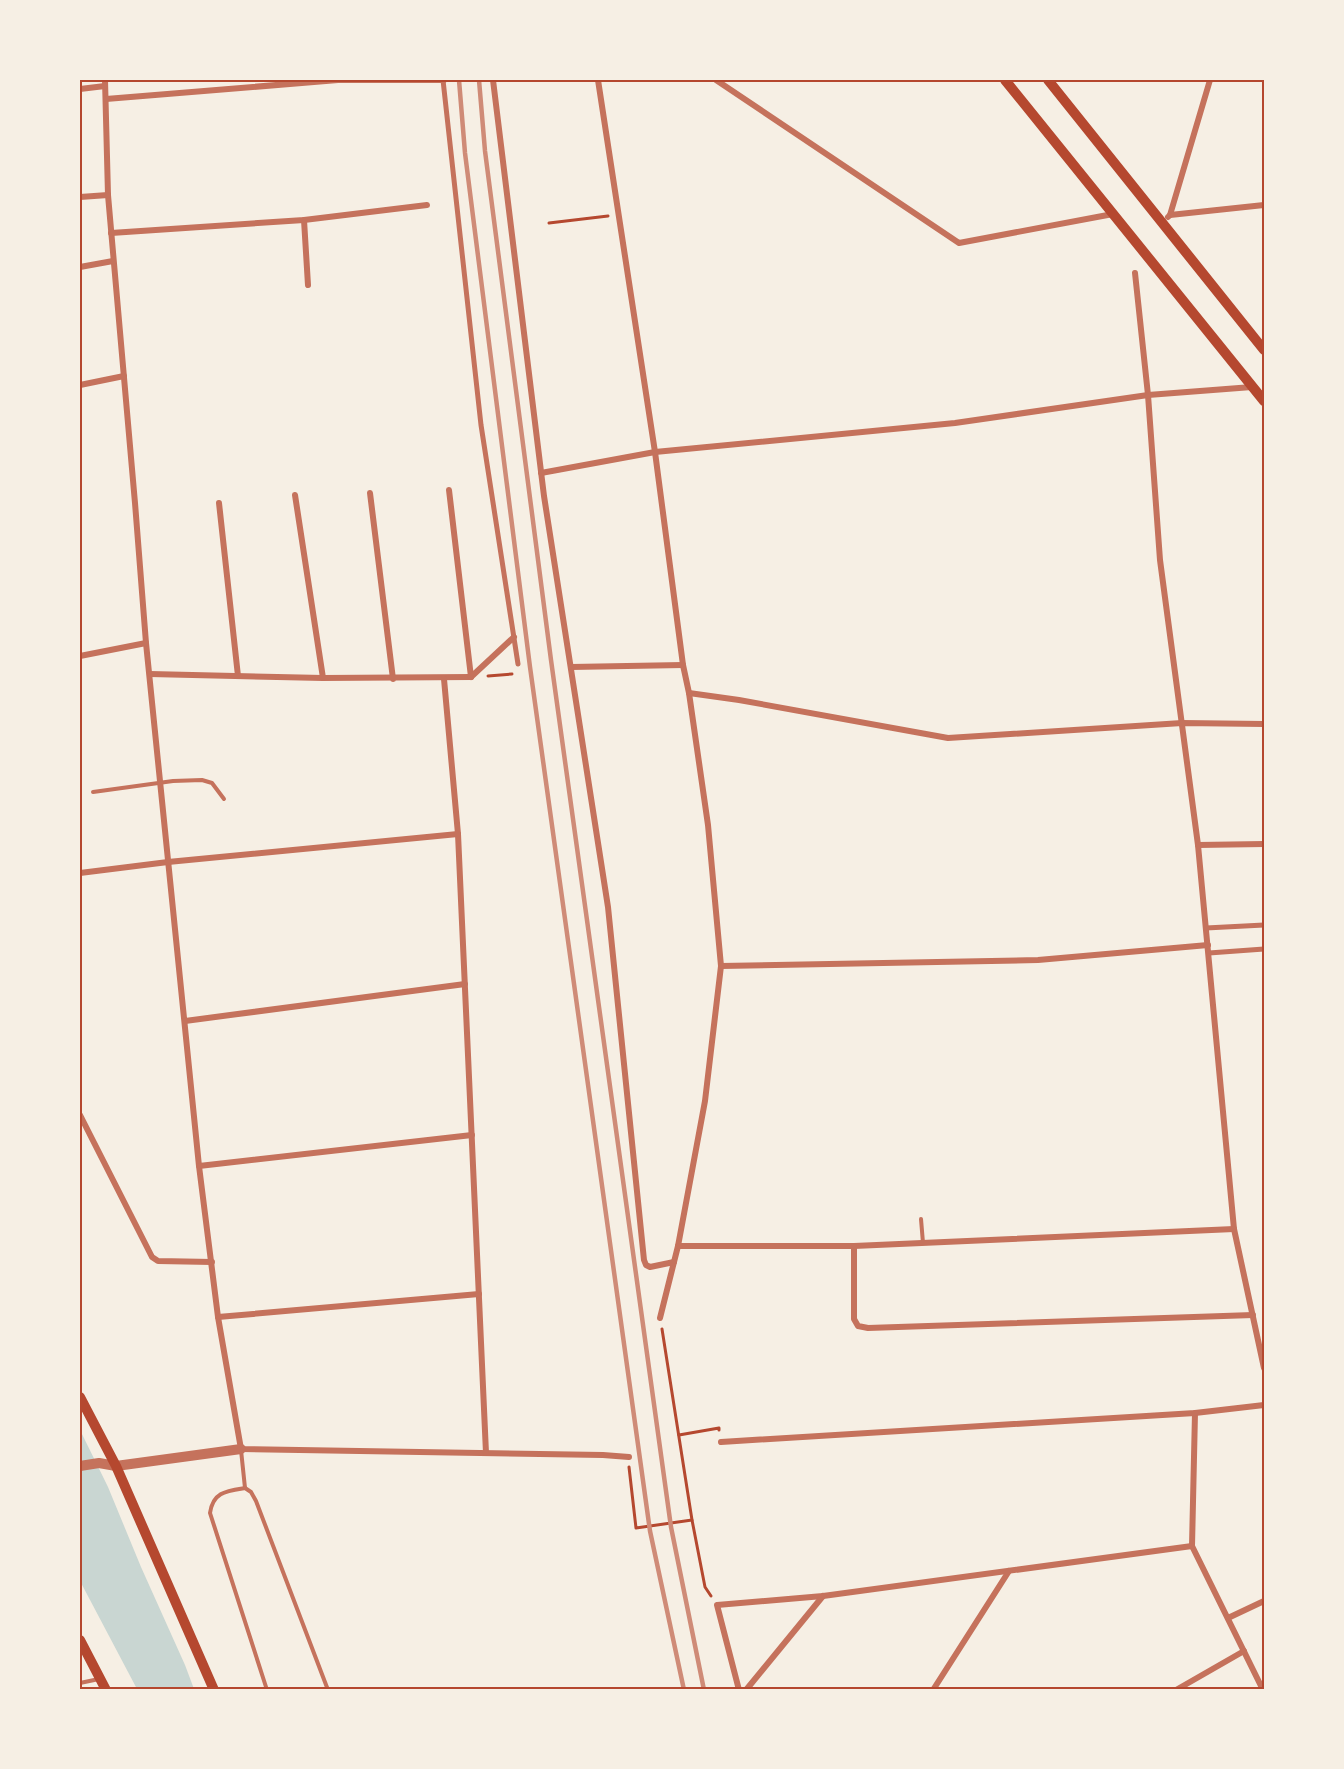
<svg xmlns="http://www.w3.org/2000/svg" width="1344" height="1769" font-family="Ubuntu,sans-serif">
<rect width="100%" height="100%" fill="#f6efe4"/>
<!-- water -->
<polygon fill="#c9d6d2" points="80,1430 108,1487 141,1567 185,1665 194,1689 137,1689 80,1581"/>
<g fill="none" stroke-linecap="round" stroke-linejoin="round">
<!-- path -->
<g stroke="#b5482f" stroke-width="3">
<polyline points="549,223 608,216"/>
<polyline points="488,676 512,674"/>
<polyline points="662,1329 692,1520 705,1587 711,1596"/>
<polyline points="679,1435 719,1428 719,1430"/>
<polyline points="629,1467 636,1528 692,1520"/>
</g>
<!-- service -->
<g stroke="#c5725c" stroke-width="4">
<polyline points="93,792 173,781 202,780 212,783 224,799"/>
<polyline points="921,1219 923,1243"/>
<polyline points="241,1450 245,1488"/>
<polyline points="80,1683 99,1679"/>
<path d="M 267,1690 L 210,1513 C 213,1492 226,1491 245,1488 L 251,1492 L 256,1501 L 328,1690"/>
</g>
<!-- pedestrian -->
<g stroke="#c5725c" stroke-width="5">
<polyline points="443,80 481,425 518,664"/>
<polyline points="1206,928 1264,925"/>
<polyline points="1209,953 1264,949"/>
</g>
<!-- minor -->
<g stroke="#c5725c" stroke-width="6">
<polyline points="105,80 108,195 135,503 146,643 199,1166 218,1317 241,1449 603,1455 629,1457"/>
<polyline points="493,80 544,496 608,907 644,1260 646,1265 650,1267 674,1262"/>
<polyline points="598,80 655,452 683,665 689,693 708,825 721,966 705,1101 678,1246 660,1318"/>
<polyline points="716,80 959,243 1113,214"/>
<polyline points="80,89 105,86"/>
<polyline points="106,99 338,80 444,80"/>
<polyline points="80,197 108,195"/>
<polyline points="1170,215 1210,80"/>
<polyline points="1168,217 1170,215 1264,205"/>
<polyline points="304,220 308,285"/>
<polyline points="111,233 304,220 427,205"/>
<polyline points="80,267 113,261"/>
<polyline points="1135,273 1148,395 1160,560 1198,845 1234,1229 1264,1368"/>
<polyline points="80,385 124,376"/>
<polyline points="541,473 655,452 955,423 1148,395 1252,387"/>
<polyline points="449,490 471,677"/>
<polyline points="370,493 393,679"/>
<polyline points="295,495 323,678"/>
<polyline points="219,503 238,676"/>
<polyline points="80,656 146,643"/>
<polyline points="571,667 683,665"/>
<polyline points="150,674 323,678 471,677"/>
<polyline points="471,677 514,637"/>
<polyline points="444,679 458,834 486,1453"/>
<polyline points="689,693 739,700 948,738 1182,723 1264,724"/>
<polyline points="1198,845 1264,844"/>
<polyline points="80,873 168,862 458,834"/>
<polyline points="721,966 1038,960 1208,945"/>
<polyline points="185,1021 465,984"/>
<polyline points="80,1115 152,1257 158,1261 212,1262"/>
<polyline points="199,1166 472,1135"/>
<polyline points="678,1246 854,1246 1234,1229"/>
<polyline points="854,1246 854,1319 858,1326 868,1328 1253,1315"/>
<polyline points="218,1317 479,1294"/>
<polyline points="1195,1413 1192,1546 1263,1690"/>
<polyline points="721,1442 1195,1413 1264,1405"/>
<polyline points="1228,1618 1264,1601"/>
<polyline points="739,1690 717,1605 823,1596 1192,1546"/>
<polyline points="746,1690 823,1596"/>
<polyline points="933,1690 1009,1571"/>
<polyline points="1176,1690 1244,1651"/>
</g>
<!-- tertiary -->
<polyline stroke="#c5725c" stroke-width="10" points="80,1466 99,1463 116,1466 241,1449"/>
<!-- secondary -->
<g stroke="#b5482f" stroke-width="10">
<polyline points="1005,80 1264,401"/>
<polyline points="1048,80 1264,350"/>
<polyline points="80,1397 116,1466 214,1690"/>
<polyline points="80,1640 106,1690"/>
</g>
<!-- rail -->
<g stroke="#cf8b77" stroke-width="4.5">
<polyline points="459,80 465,153 530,667 650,1531 684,1690"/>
<polyline points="479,80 485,151 551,660 671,1527 704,1690"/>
</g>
</g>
<!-- border -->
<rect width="1344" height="1769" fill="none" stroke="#f6efe4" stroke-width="162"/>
<rect x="81" y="81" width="1182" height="1607" fill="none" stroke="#b5482f" stroke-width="2"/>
</svg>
